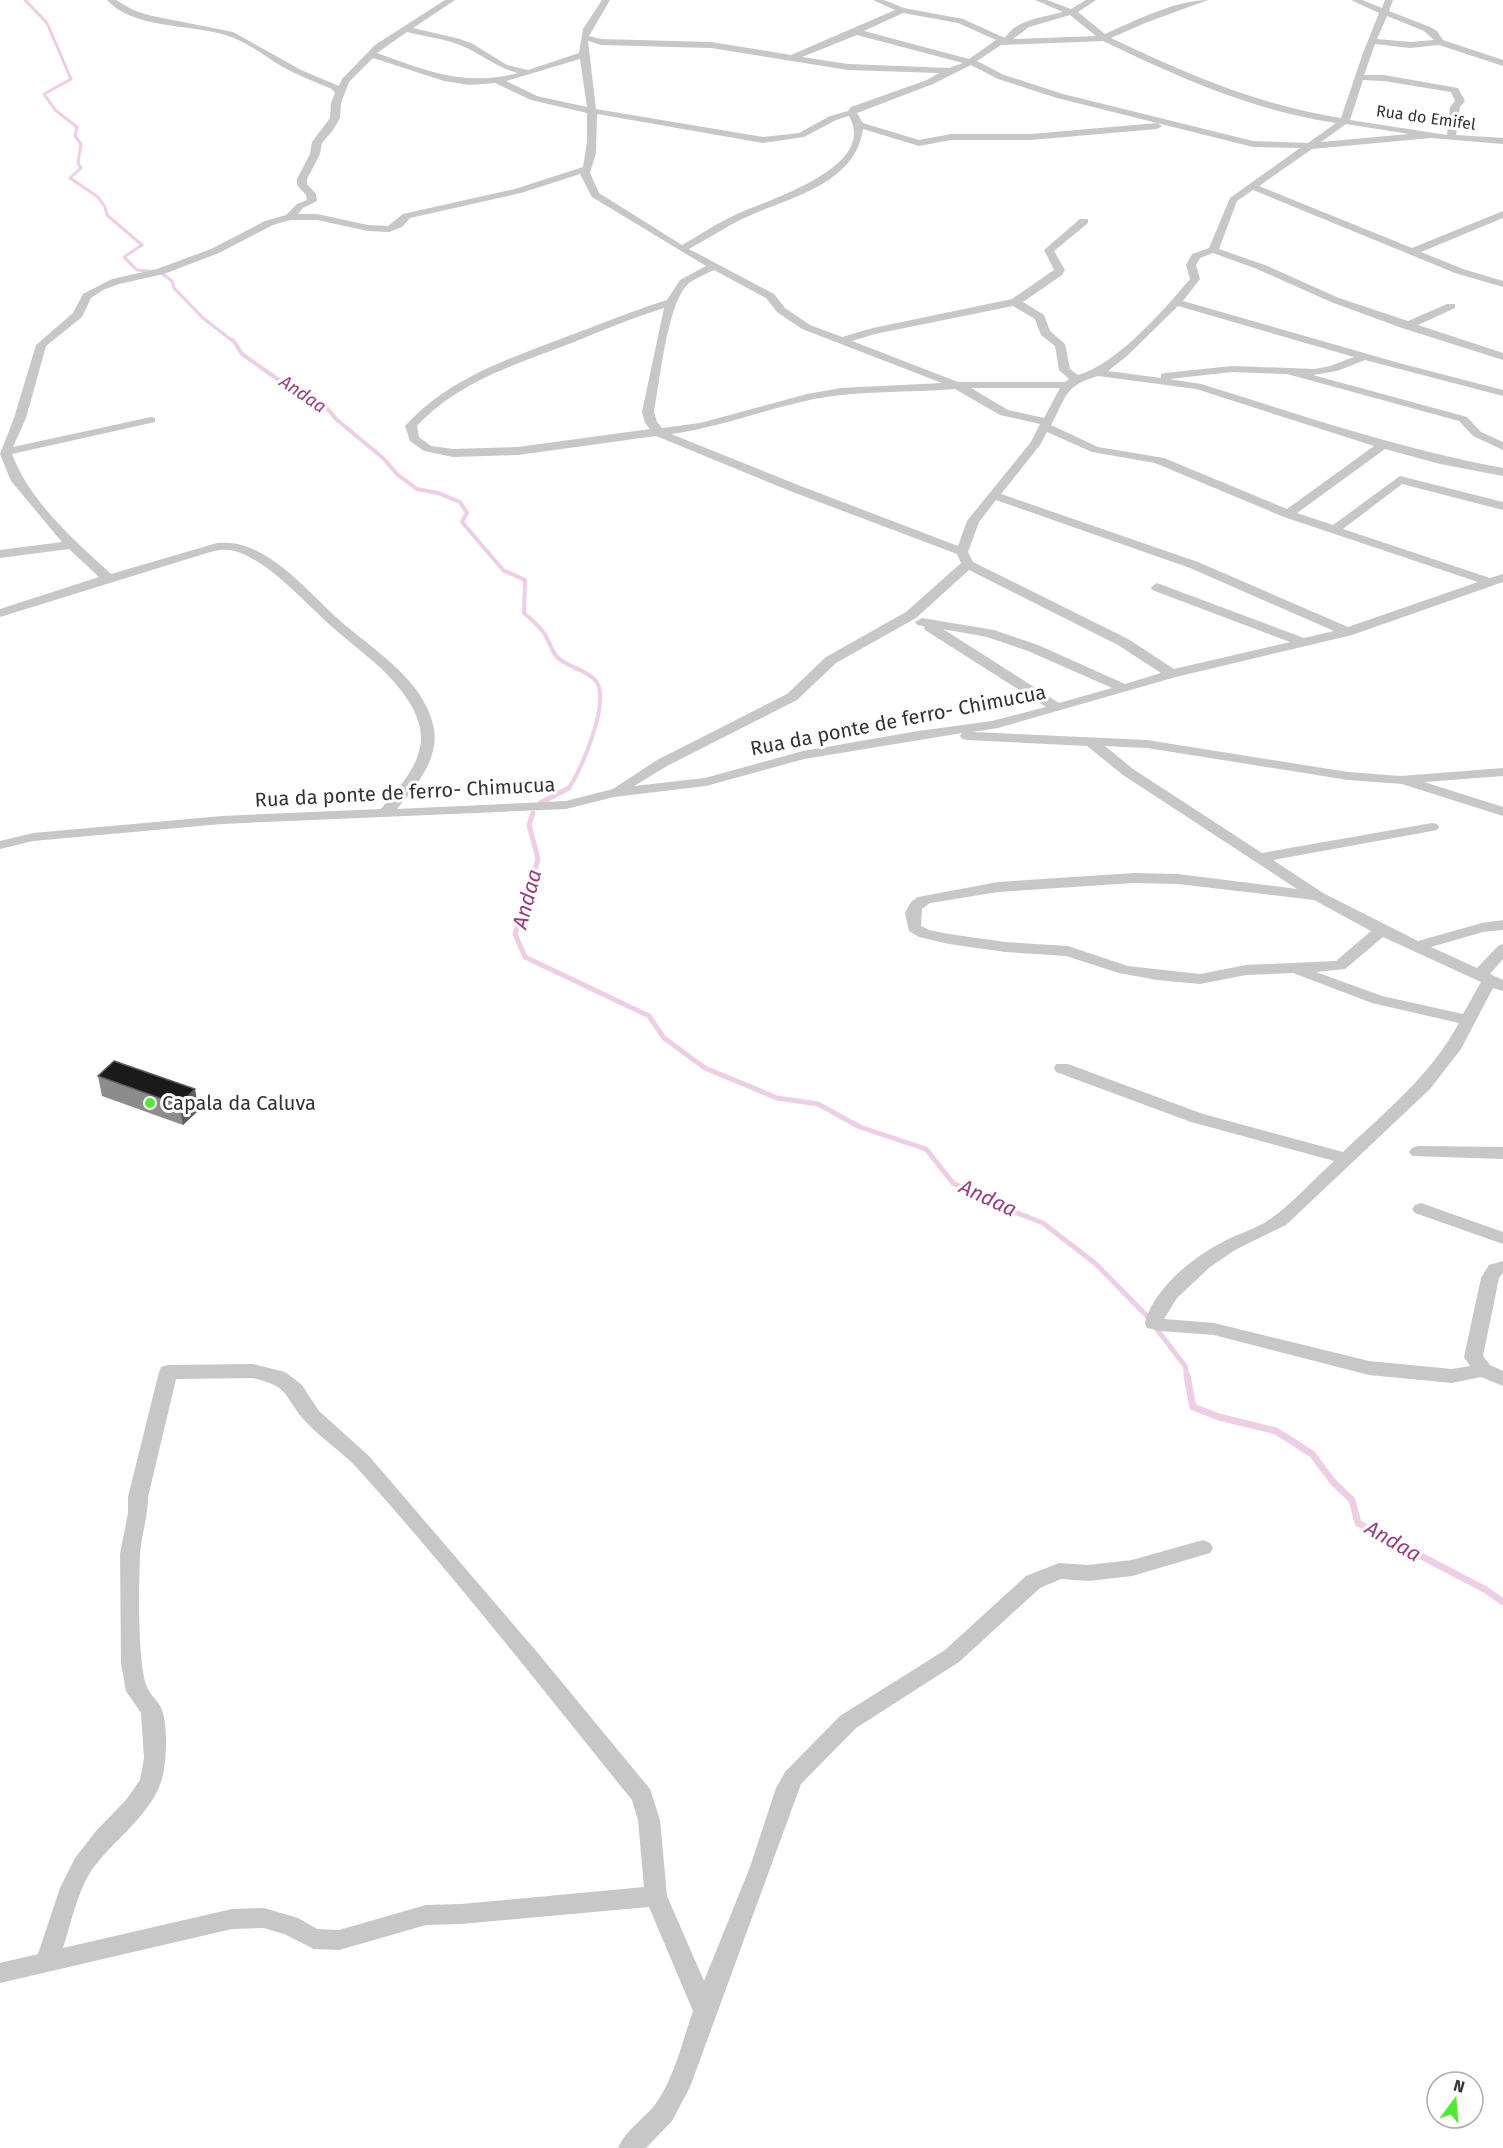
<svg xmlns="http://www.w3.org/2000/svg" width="1503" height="2148" font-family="'Fira Sans',sans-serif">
<rect width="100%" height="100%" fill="#fff"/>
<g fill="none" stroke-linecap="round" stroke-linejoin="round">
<!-- stream-far3 -->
<polyline stroke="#eecee5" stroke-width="3" points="25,0 47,23 71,79 44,94 55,110 77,127 75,136 81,144 78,163 81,168 70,178 98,197 105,207 107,215 142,245 124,257 137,270 160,272 172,281 174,288 203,318 234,342"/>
<!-- stream-far2 -->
<path stroke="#eecee5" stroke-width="4" d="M 233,340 L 242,354 L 276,378 L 328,409 L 336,419 L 383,458 L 398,475 L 417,489 L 438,493 L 460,502 L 467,513 L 462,522 L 503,570 L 525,580 L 524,613 C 531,619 538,625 544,633 C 549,640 551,650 557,657 C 568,668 586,669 596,681 C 611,700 581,772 568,789"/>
<!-- stream-far1 -->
<g stroke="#eecee5" stroke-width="5">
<polyline points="540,803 569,788"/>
<polyline points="533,813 529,825 538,859 515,934 525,957 649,1016 664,1038 705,1068 777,1098 818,1104 860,1127 926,1149 953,1183 1007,1209 1043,1223 1096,1264 1146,1315 1185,1366 1187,1377"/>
</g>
<!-- stream -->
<polyline stroke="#eecee5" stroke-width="7" points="1187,1376 1193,1407 1219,1417 1276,1431 1312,1454 1333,1482 1352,1500 1358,1523 1486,1590 1503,1602"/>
<!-- street -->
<g fill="#c7c7c7" fill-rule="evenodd">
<path d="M 107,0 L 116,0 L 133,10 L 148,15 L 233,32 L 301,70 L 339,86 L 342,79 L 375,45 L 445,0 L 455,0 L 413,28 L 460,39 L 473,44 L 507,65 L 528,70 L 579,53 L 583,29 L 602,0 L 610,0 L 589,36 L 601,39 L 711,42 L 791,55 L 895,10 L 873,0 L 884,0 L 904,8 L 963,19 L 1005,38 C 1016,19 1045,17 1063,12 L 1035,0 L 1047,0 L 1071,9 L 1086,0 L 1096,0 L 1078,12 L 1105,34 C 1134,21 1176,0 1208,0 L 1145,23 L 1111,38 C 1187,74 1258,105 1341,118 L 1363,53 L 1379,13 L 1351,0 L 1362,0 L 1382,8 L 1385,0 L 1393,0 L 1389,11 L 1430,27 L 1437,31 L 1443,40 L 1503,60 L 1503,66 L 1439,45 L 1410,48 L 1375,44 L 1364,75 L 1384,75 L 1458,88 L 1465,101 L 1460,107 L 1456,135 L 1503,138 L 1503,144 L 1431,138 L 1312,149 L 1259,186 L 1412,248 L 1503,211 L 1503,218 L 1421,252 L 1463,269 L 1503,281 L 1503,287 L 1455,273 L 1253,190 L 1237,201 L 1219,249 L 1265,265 L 1339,298 L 1408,321 L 1447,304 L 1455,304 L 1455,308 L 1418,325 L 1503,353 L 1503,360 L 1402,328 L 1331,302 L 1257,269 L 1213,253 L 1200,258 L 1196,265 L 1200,279 L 1183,301 L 1399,363 L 1503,390 L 1503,396 L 1365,360 L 1337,371 L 1313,375 L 1467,417 L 1481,432 L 1503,442 L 1503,450 L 1473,436 L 1459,421 L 1287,374 L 1232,372 L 1169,379 L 1201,384 C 1301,415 1400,449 1503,468 L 1503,476 L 1440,464 L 1385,449 L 1297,513 L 1333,525 L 1400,476 L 1503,502 L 1503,510 L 1402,484 L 1343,529 L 1490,578 L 1503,574 L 1503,582 L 1352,635 L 1176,677 L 998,728 L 972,732 L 1147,740 L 1348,772 L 1401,776 L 1503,768 L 1503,776 L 1424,782 L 1503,807 L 1503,816 L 1402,784 L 1348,780 L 1147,748 L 1105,746 L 1133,769 L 1262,853 L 1432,823 L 1437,824 L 1439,827 L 1437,830 L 1432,831 L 1273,860 L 1323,893 L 1418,941 L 1482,923 L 1503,920 L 1503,930 L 1483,932 L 1431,947 L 1477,968 L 1498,946 L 1503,944 L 1503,959 L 1490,974 L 1503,980 L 1503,991 L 1493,988 L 1461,1049 L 1430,1089 L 1286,1225 L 1235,1250 L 1210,1267 L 1177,1298 L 1164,1319 L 1214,1323 L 1369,1361 L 1452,1369 L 1470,1366 L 1464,1357 L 1481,1278 L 1489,1265 L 1503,1261 L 1503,1273 L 1499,1278 L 1483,1356 L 1490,1365 L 1503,1371 L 1503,1386 L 1481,1377 L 1452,1383 L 1369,1375 L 1214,1335 L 1161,1331 L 1147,1328 L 1145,1323 C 1153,1289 1193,1257 1223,1242 C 1239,1233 1258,1229 1273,1217 C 1295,1201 1314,1179 1334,1161 L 1191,1122 L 1056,1072 L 1054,1068 L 1056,1064 L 1068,1064 L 1203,1114 L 1343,1152 C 1385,1112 1431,1075 1459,1023 L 1372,1003 L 1293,973 L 1246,975 L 1200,984 L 1157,980 L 1119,973 L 1066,956 L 1005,952 L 949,944 L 919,937 L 909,931 L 905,913 L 911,902 L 918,897 L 998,882 L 1134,873 L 1178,874 L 1297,889 L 1123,775 L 1087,746 L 967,740 L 962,739 L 960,736 L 962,733 L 804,759 L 706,786 L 614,797 L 566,809 L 222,824 L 33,841 L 0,849 L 0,841 L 33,833 L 222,816 L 381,809 C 398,788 422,765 421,735 C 420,720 412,705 403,693 C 383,666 362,653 337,631 C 308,607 274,565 238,552 C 227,548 217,550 207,553 L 0,617 L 0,609 L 99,577 L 69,549 L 0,558 L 0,550 L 62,542 L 11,481 L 0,454 L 14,418 L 36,345 L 73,313 L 83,294 L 112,279 L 157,269 L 211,249 L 265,221 L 286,215 L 297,204 L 307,200 L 306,195 L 297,185 L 297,179 L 310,154 L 312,142 L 330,118 L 331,103 L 335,93 L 332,89 C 315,82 297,75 281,66 C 263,55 246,41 225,35 C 190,24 133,29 107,0 ZM 903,13 L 958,23 L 996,40 L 969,59 L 864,31 ZM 1070,15 L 1096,36 L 1013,39 L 1029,27 ZM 1387,16 L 1424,31 L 1434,40 L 1410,42 L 1377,39 ZM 407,32 C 426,37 449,39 467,48 C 485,57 498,68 518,73 C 464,87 427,71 377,53 ZM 857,35 L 963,63 L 949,68 L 848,64 L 802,57 ZM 588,41 L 601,45 L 711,48 L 848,70 L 939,73 L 927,80 L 851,107 L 848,111 L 830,116 L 799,133 L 763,137 L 596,109 ZM 1103,41 C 1180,78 1251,110 1336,123 L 1308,143 L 1253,141 L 1063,94 L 1004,75 L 977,61 L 1001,45 ZM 373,58 L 444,81 L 469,85 L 495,83 L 531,100 L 587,113 L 587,142 L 583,167 L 515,189 L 403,214 L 388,226 L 368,225 L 317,214 L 298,214 L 303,208 L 317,201 L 316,194 L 307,184 L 307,179 L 320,154 L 322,143 L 333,130 L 340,118 L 341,103 L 349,82 ZM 580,59 L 587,107 L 537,96 L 506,81 ZM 971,65 L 998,79 L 1057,98 L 1253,147 L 1300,148 L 1230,198 L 1209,248 L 1192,254 L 1186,265 L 1190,279 C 1164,310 1117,364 1078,375 L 1070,369 L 1065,344 L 1050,331 L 1044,315 L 1023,302 L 1062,275 L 1065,270 L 1054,251 L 1088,223 L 1088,219 L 1080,219 L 1044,250 L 1054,270 L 1012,299 L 873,328 L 842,337 L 810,325 L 785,308 L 774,294 L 689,249 C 707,239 724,228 742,219 C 786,198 855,186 863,129 L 919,146 L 951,140 L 1031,140 L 1157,129 L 1162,126 L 1157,123 L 1031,134 L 951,134 L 919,140 L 863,123 L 857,113 L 933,84 ZM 1363,80 L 1384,81 L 1451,92 L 1455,101 L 1450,107 L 1447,135 L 1350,120 ZM 597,114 L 763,143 L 804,137 L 836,120 L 849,116 C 879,168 766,200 735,215 C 717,223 700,235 682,245 L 599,193 L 590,173 L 596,153 ZM 1346,124 L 1409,134 L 1321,142 ZM 580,174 L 592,197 L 706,266 L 680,280 L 667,300 C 632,311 598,325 563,338 C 506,360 450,378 407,424 L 405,426 L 410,441 L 424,451 L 453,457 L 518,455 L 656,436 L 790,491 L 957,554 L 961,563 L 906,612 L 826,657 L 787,694 L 657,760 L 613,789 L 566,801 L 397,809 C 415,787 439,760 434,729 C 426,680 370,648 337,618 C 311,594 282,560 248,547 C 238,543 228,542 217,543 L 111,574 C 72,538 31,503 12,454 L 155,422 L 155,418 L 151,417 L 13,447 L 26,418 L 46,346 L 82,317 L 91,298 L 103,290 L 119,284 L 164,274 L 219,253 L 273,225 L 290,220 L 317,220 L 368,231 L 389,232 L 402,227 L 410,218 L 521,193 ZM 714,270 L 766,298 L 777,312 L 802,329 L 942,383 L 841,388 L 807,394 L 700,423 L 662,428 L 657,422 L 654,412 C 660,382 667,302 689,283 C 696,278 706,274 714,270 ZM 1013,306 L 1035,319 L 1041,335 L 1055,346 L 1059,370 L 1069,379 L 1065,382 L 958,382 L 852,341 L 875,334 ZM 1178,306 L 1354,357 L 1330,366 L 1315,369 L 1232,366 L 1165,373 L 1161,374 L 1161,378 L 1108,371 L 1127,356 ZM 664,308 L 642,412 L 645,423 L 650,429 L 518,447 L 453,449 L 431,446 L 419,437 L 417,426 C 458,382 514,365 569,344 C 601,331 632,318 664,308 ZM 1098,376 L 1196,389 L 1374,446 L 1287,509 L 1164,458 L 1098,447 L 1051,425 C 1067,396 1064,386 1098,376 ZM 971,388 L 1060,388 L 1044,418 L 1008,410 ZM 955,389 L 1000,415 L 1040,424 L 1031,442 L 967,521 L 958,546 L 798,485 L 671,434 C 720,427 766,409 814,399 C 860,390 908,393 955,389 ZM 1047,432 L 1092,452 L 1155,463 L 1284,517 L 1478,582 L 1348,627 L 1198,562 L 1001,494 L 1040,445 ZM 996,500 L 1190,568 L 1334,631 L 1304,638 L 1157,583 L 1151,587 L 1152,590 L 1290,642 L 1174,669 L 1128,639 L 973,562 L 968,552 L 979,522 ZM 969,570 L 1118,645 L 1161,673 L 1125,684 L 1038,645 L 994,630 L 922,618 L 915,622 L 917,625 L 924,626 L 925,630 L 1046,707 L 992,721 L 918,731 L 803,751 L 705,778 L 634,786 L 667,766 L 797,700 L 836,663 L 916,618 ZM 943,629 L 987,637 L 1028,651 L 1112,688 L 1059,703 ZM 1134,883 L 1178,884 L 1314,900 L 1371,931 L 1336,961 L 1246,965 L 1200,974 L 1128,966 L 1068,946 L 1005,942 L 949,934 L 929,930 L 921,926 L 922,909 L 930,903 L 998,892 ZM 1383,937 L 1481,982 L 1463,1014 L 1382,996 L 1316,972 L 1345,969 Z"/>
<polygon points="1418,1146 1503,1147 1503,1159 1412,1156 1409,1152 1412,1148"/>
<polygon points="1421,1203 1503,1232 1503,1244 1415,1213 1412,1209 1415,1205"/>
<path d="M 253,1364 L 285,1372 L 302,1385 L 319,1411 L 369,1456 L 537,1652 L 650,1789 L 660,1820 L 667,1896 L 704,1981 L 750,1867 L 776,1788 L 785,1772 L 840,1716 L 945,1650 L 1026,1576 L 1059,1563 L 1088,1565 L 1132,1560 L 1203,1540 L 1210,1543 L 1213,1548 L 1210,1553 L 1132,1576 L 1088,1581 L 1061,1579 L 1040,1588 L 959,1662 L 856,1728 L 801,1784 L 690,2087 L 672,2121 L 646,2148 L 618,2148 C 625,2131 642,2120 654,2106 C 674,2080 682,2042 693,2011 L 649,1907 L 461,1924 L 426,1925 L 339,1950 L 314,1949 L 284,1934 L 264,1928 L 232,1929 L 0,1983 L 0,1963 L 38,1954 L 60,1888 L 75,1858 L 96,1831 L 126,1800 L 140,1780 L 144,1758 L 141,1713 L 126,1691 L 121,1663 L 120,1554 L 128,1513 L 128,1497 L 159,1372 L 161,1367 L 168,1365 ZM 253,1378 C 292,1387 283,1397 306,1422 C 322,1439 341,1451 357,1468 C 453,1574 542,1689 632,1800 L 638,1820 L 644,1887 L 461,1904 L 426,1905 L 339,1930 L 317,1929 L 298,1918 L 264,1908 L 232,1909 L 63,1948 C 71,1923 77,1893 91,1871 C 112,1841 149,1817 161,1782 C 167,1764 168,1727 162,1710 C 159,1701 150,1695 147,1687 C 137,1663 139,1584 140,1555 C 141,1536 148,1517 148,1497 L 176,1379 Z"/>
</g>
</g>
<!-- wall -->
<polygon fill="#8c8c8c" points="98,1076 199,1110 183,1125 102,1096"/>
<!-- shaded-wall -->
<polygon fill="#5f5f5f" points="195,1089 199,1110 183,1125 179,1105"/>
<!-- building -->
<polygon fill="#1a1a1a" stroke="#5f5f5f" stroke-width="1.5" points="114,1061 195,1089 179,1105 98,1076"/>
<!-- markers -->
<circle fill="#52e935" stroke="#fff" stroke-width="2" cx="150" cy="1103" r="6"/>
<g text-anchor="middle" stroke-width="6" stroke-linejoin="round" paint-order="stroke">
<!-- far-street labels -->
<g font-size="16" fill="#333" stroke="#fff">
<text transform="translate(1426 117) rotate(8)" y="6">Rua do Emifel</text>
</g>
<!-- far-water labels -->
<g font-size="18" font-style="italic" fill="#983d7d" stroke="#fff">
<text transform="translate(303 394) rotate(34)" y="6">Andaa</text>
</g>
<!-- street labels -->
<g font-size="20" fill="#333" stroke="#fff">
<text transform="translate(898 720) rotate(-11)" y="7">Rua da ponte de ferro- Chimucua</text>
<text transform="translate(405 792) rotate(-3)" y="7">Rua da ponte de ferro- Chimucua</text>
</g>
<!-- poi labels -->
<g font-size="20" fill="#333" stroke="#fff" text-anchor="start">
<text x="162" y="1110">Capala da Caluva</text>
</g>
<!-- water labels -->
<g font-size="21" font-style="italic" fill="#983d7d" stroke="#fff">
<text transform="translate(527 899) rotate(-75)" y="7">Andaa</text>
<text transform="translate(988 1198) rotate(25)" y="7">Andaa</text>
<text transform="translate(1393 1541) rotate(30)" y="7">Andaa</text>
</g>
</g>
<!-- north arrow -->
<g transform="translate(1455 2100) rotate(16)"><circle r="28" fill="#ffffff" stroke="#adadad" stroke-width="1.5"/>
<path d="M0-4.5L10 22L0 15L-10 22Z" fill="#52e935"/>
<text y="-9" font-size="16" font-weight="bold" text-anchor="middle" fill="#333333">N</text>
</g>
</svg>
